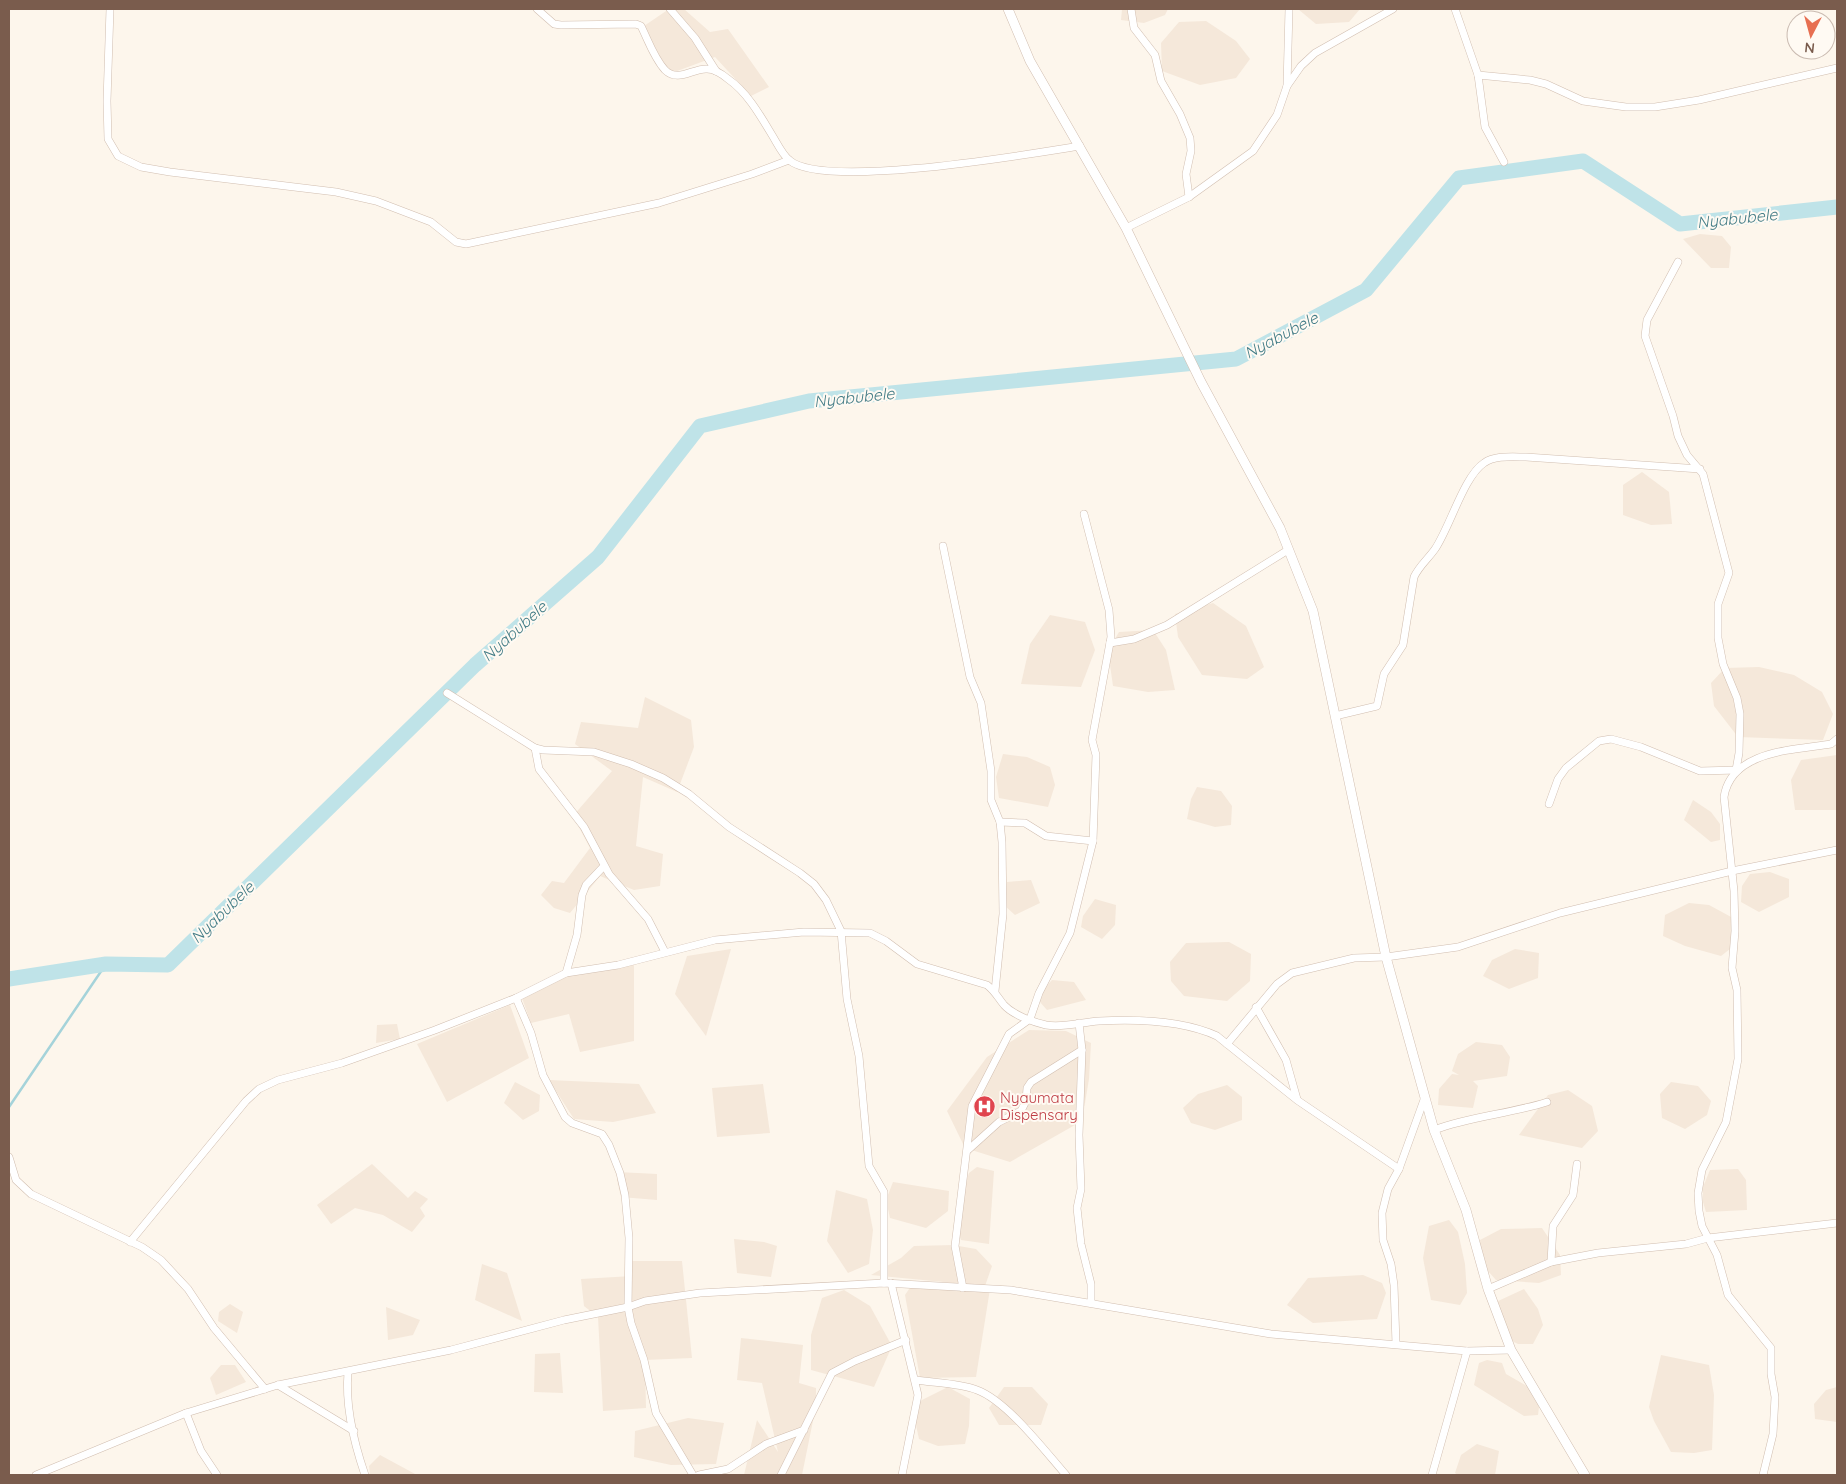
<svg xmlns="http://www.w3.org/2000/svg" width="1846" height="1484" font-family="Quicksand,sans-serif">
<rect width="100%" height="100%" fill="#fdf6ec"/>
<!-- residential -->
<g fill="#f5e8da">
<polygon points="669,9 684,9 710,32 728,29 769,87 751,96 715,57 669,74 644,26"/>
<polygon points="1122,9 1168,9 1165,15 1144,23 1121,20"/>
<polygon points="1298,9 1360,9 1349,22 1316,24"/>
<polygon points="1206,21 1236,41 1250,59 1236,78 1200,85 1162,71 1161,43 1179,22"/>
<polygon points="1700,234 1722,236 1731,247 1729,268 1711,268 1683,239"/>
<polygon points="1642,472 1669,492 1672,524 1651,525 1623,515 1623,485"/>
<polygon points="1213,603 1246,626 1264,667 1247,679 1202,675 1178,637 1175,614"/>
<polygon points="1050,615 1085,622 1095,650 1081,687 1021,684 1030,644"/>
<polygon points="1153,630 1166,650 1175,690 1148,692 1113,686 1108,651 1119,632"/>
<polygon points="1759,667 1794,675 1822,692 1833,714 1823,740 1738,737 1714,706 1711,683 1725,668"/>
<polygon points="645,697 691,720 694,747 677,792 643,777 636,846 663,854 660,886 634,890 600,876 570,913 554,908 541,895 552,881 564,883 590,848 573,816 612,771 575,744 581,722 638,728"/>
<polygon points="1003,754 1027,757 1050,767 1055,785 1048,807 999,798 996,777"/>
<polygon points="1837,755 1837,810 1795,810 1791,780 1801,760"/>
<polygon points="1197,787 1221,791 1232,806 1231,825 1215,827 1187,819 1191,799"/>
<polygon points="1693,800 1711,812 1720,824 1720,840 1711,842 1684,820"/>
<polygon points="1770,872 1789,879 1789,897 1759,912 1741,902 1742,886 1750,874"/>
<polygon points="1031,880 1040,903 1015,915 1005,906 1007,882"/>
<polygon points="1095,899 1116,905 1115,925 1102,939 1081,927 1083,916"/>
<polygon points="1689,903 1709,905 1733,918 1735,945 1721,956 1685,946 1663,936 1665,915"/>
<polygon points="1229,942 1251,954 1250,981 1227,1001 1184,996 1171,981 1170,962 1186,943"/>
<polygon points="731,949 706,1036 675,994 687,956"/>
<polygon points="1515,949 1539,953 1538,978 1509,989 1483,976 1492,960"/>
<polygon points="634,965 634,1041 580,1052 569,1014 531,1023 522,998 557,976"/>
<polygon points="1052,980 1074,982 1086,1000 1047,1010 1040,1002 1042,991"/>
<polygon points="510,1005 529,1058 447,1102 417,1044"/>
<polygon points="397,1024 400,1039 376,1043 377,1025"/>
<polygon points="1029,1030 1066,1031 1091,1043 1089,1079 1082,1121 1010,1162 965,1148 947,1111 987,1057"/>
<polygon points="1476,1042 1502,1045 1510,1057 1507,1076 1473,1081 1478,1086 1473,1108 1438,1105 1439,1089 1452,1074 1459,1075 1452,1071 1458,1054"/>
<polygon points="549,1080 639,1084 656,1113 613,1122 574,1119"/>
<polygon points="515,1082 540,1095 539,1111 523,1120 504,1103"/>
<polygon points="1671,1082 1698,1086 1711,1101 1707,1115 1685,1129 1662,1118 1660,1094"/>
<polygon points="763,1084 770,1133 717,1137 712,1088"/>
<polygon points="1227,1085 1242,1097 1242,1120 1215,1130 1191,1123 1183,1108 1198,1094"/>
<polygon points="1568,1090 1592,1106 1598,1131 1582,1148 1519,1135 1548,1095"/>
<polygon points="372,1164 408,1198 415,1191 428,1199 420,1208 425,1216 412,1232 383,1215 355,1208 331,1224 317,1205"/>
<polygon points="977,1167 994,1171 989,1244 961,1240 957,1231 962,1195 969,1173"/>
<polygon points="1738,1169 1746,1180 1747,1210 1706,1212 1703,1202 1703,1187 1710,1170"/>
<polygon points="618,1172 657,1174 657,1200 621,1197 617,1180"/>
<polygon points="893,1182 949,1191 948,1211 926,1228 890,1218 886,1200"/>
<polygon points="836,1190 867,1199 873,1230 869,1264 848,1273 827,1241"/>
<polygon points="1449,1220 1458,1232 1465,1264 1467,1293 1460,1305 1431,1300 1423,1258 1429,1226"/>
<polygon points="1542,1228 1560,1255 1561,1275 1539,1283 1496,1280 1479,1261 1480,1240 1501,1229"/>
<polygon points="734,1239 764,1242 777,1246 771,1277 737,1273"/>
<polygon points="953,1245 976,1249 992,1266 985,1286 871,1275 901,1258 914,1246"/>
<polygon points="630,1261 682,1261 692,1358 645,1360 646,1408 603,1411 598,1317 584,1306 581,1279 632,1276"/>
<polygon points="482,1264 507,1273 522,1321 475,1300"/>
<polygon points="1363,1275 1382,1283 1386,1293 1377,1319 1313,1323 1287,1305 1308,1278"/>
<polygon points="914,1282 990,1289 976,1377 920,1378 905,1295"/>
<polygon points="1524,1289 1538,1309 1543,1325 1533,1344 1518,1344 1510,1340 1496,1302"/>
<polygon points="844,1290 870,1306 892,1346 874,1387 811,1370 811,1335 822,1298"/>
<polygon points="230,1304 243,1312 237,1333 218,1321 219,1312"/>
<polygon points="386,1307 420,1320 413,1335 388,1340"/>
<polygon points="741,1338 803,1345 799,1383 816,1388 816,1406 802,1475 744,1475 757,1420 778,1452 762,1383 737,1380"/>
<polygon points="560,1353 563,1393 534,1392 535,1354"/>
<polygon points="1661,1355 1709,1365 1714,1395 1712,1450 1694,1453 1671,1452 1654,1421 1649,1407"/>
<polygon points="1487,1360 1502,1363 1506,1374 1532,1389 1539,1407 1538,1415 1524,1416 1474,1385 1479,1363"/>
<polygon points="221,1365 235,1365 246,1382 216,1395 210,1378"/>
<polygon points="948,1387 970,1399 969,1426 965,1444 938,1446 919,1439 914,1416 918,1402"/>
<polygon points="1004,1387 1032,1387 1048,1404 1041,1425 999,1425 989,1408"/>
<polygon points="1837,1387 1837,1422 1815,1419 1814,1404 1826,1390"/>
<polygon points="688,1418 724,1423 716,1464 671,1465 634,1457 635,1431"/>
<polygon points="1477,1444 1499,1451 1495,1475 1458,1475 1455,1473 1461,1455"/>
<polygon points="380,1455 417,1475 370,1475 369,1466"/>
</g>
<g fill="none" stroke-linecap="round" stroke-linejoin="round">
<!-- stream -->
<polyline stroke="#a5d3da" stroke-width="2.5" points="9,1107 106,964"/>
<!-- river -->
<polyline stroke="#bfe3e8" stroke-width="15" points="9,979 106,964 168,965 475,665 598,557 700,426 809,401 1236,359 1366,290 1459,178 1583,161 1680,224 1837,207"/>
<defs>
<g id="minor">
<polyline points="110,9 107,101 108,139 118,156 141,167 170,172 336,192 376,201 431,222 456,242 466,244 494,238 659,203 752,174 789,160"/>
<path d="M 537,9 L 554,24 L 561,25 L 636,24 L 641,26 C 648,40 654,58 665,70 C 678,83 693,68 707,69 C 715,69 722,74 728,79 C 747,92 760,115 772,135 C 777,143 782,154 789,160 C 824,190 1029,154 1080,146"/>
<polyline points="670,9 695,38 716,71"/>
<polyline points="1131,9 1134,28 1155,55 1161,81 1180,114 1190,138 1191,151 1186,174 1189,197"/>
<polyline points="1455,9 1478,75 1485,127 1504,162"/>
<polyline points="1478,75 1530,80 1546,84 1583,101 1626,107 1655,107 1699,100 1837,68"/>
<polyline points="1287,86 1301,66 1315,53 1393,9"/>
<polyline points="1126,228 1189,197 1253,151 1277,115 1287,86 1289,9"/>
<polyline points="1678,262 1647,320 1645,336 1673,416 1678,436 1687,455 1703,474 1729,573 1718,604 1718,638 1723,664 1737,698 1740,714 1739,753 1736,770"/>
<polyline points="943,546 970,677 981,703 991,771 991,800 1000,822 1002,842 1003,914 995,991"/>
<polyline points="1110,643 1134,639 1167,625 1288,550"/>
<polyline points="447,693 535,748 543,750 594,752 631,764 663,778 689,794 729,827 800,873 814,884 826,900 841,931 847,999 859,1056 869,1166 884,1192 884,1283"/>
<path d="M 1335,716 L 1377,706 L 1384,674 L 1403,645 L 1414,577 C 1419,566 1428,559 1435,549 C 1450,527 1464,476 1484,463 C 1495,455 1513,457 1526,457 L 1700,469"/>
<polyline points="535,748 539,769 584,827 609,874 648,919 665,952"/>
<polyline points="1549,804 1558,779 1566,768 1599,741 1611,739 1641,747 1700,771 1738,770"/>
<polyline points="1000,822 1025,823 1046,836 1093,841"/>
<polyline points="566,973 577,935 582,895 586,885 604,866"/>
<polyline points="516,998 531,1033 543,1075 565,1117 572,1123 602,1134 609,1145 620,1173 625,1195 629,1238 628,1307 631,1323 644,1360 656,1413 693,1475"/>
<polyline points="1256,1007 1286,1060 1297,1099"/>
<polyline points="1079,1023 1082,1050 1079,1135 1081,1189 1077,1208 1081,1244 1091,1284 1091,1303"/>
<polyline points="1227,1044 1277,984 1292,973 1354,958 1386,957 1458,947 1560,913 1732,871 1837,850"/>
<path d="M 1434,1130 C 1471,1116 1510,1114 1547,1102"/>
<polyline points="968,1150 999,1122 1021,1111 1026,1101 1027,1088 1031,1082 1082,1050"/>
<polyline points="9,1157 16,1180 31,1194 142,1247 161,1260 188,1289 214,1328 265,1389"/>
<path d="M 130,1242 L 246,1101 L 259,1089 L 278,1080 L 342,1063 L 435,1030 L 516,998 L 566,973 L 618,965 L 715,940 L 804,932 L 870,933 L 886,941 L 917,964 L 987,985 C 995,991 998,998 1004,1005 C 1013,1015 1033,1022 1046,1025 C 1064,1028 1082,1022 1099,1021 C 1137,1019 1182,1020 1217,1036 L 1297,1100 L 1399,1169"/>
<polyline points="1551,1262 1553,1226 1573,1195 1577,1164"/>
<polyline points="891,1283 918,1395 902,1475"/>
<polyline points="963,1288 955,1246 972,1106 1009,1034 1030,1019 1039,993 1070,933 1093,841 1096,755 1092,740 1111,637 1109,610 1084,514"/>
<polyline points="1488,1289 1551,1262 1598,1253 1686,1244 1708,1238 1837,1223"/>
<polyline points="1396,1344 1394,1285 1391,1264 1383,1240 1382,1213 1388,1189 1399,1169 1425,1097"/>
<path d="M 348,1372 C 345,1406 354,1443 365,1475"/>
<path d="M 916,1380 C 935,1383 959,1383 977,1390 C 1007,1401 1045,1451 1066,1475"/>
<polyline points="278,1385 354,1431"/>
<polyline points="186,1413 201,1451 217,1475"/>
<polyline points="36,1475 186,1413 278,1385 451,1350 564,1320 628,1307 645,1301 700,1293 884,1283 1011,1290 1271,1334 1467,1351 1511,1350"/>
<polyline points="699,1475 728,1469 766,1444 804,1430"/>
<polyline points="781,1475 832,1373 855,1361 906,1340"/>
<polyline points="1432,1475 1467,1351"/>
<path d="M 1763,1475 L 1773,1434 L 1775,1397 L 1771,1374 L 1771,1348 L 1728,1295 L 1717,1255 L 1702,1226 L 1699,1211 L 1698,1193 L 1702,1170 L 1726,1122 L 1738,1059 L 1737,990 L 1732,968 L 1735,931 L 1734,891 L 1724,797 C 1731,750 1795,750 1831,744 L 1837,739"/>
</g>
<polyline id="tertiary" points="1008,9 1030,61 1126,228 1201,382 1280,528 1313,611 1386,957 1434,1130 1466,1210 1488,1289 1511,1350 1585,1475"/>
</defs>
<!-- minor casing -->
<use href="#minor" stroke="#d1beb0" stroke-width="8"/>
<!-- tertiary casing -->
<use href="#tertiary" stroke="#d1beb0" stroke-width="10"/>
<!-- minor -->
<use href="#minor" stroke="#fff" stroke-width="7"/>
<!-- tertiary -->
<use href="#tertiary" stroke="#fff" stroke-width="9"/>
</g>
<!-- icons -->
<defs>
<symbol id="hospital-disc" viewBox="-11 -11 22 22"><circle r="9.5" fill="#e0444e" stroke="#fffaf3"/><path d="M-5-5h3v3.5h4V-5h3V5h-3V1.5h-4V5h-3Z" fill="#fff"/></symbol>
</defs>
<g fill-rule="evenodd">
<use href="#hospital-disc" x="972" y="1094" width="25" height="25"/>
</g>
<g text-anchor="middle" stroke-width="4" stroke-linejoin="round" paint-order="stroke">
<!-- health labels -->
<g font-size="15" fill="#be3a42" stroke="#fffaf3" text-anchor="start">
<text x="1000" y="1103">Nyaumata<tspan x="1000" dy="17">Dispensary</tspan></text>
</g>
<!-- water labels -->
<g font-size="16" font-style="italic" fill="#437c86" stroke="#fffaf3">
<text transform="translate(1737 218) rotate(-6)" y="6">Nyabubele</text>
<text transform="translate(1281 335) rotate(-28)" y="6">Nyabubele</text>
<text transform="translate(854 397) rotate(-6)" y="6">Nyabubele</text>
<text transform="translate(514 631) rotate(-42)" y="6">Nyabubele</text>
<text transform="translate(222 912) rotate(-44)" y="6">Nyabubele</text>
</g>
</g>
<!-- border -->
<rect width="1846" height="1484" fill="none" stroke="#7a5c4d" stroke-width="20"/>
<!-- north arrow -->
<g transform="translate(1811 35) rotate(186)"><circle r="24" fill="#fffaf3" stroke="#cabbb1"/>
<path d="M0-4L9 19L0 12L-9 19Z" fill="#e76f51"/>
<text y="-8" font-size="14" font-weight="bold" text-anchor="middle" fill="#7a5c4d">N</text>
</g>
</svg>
